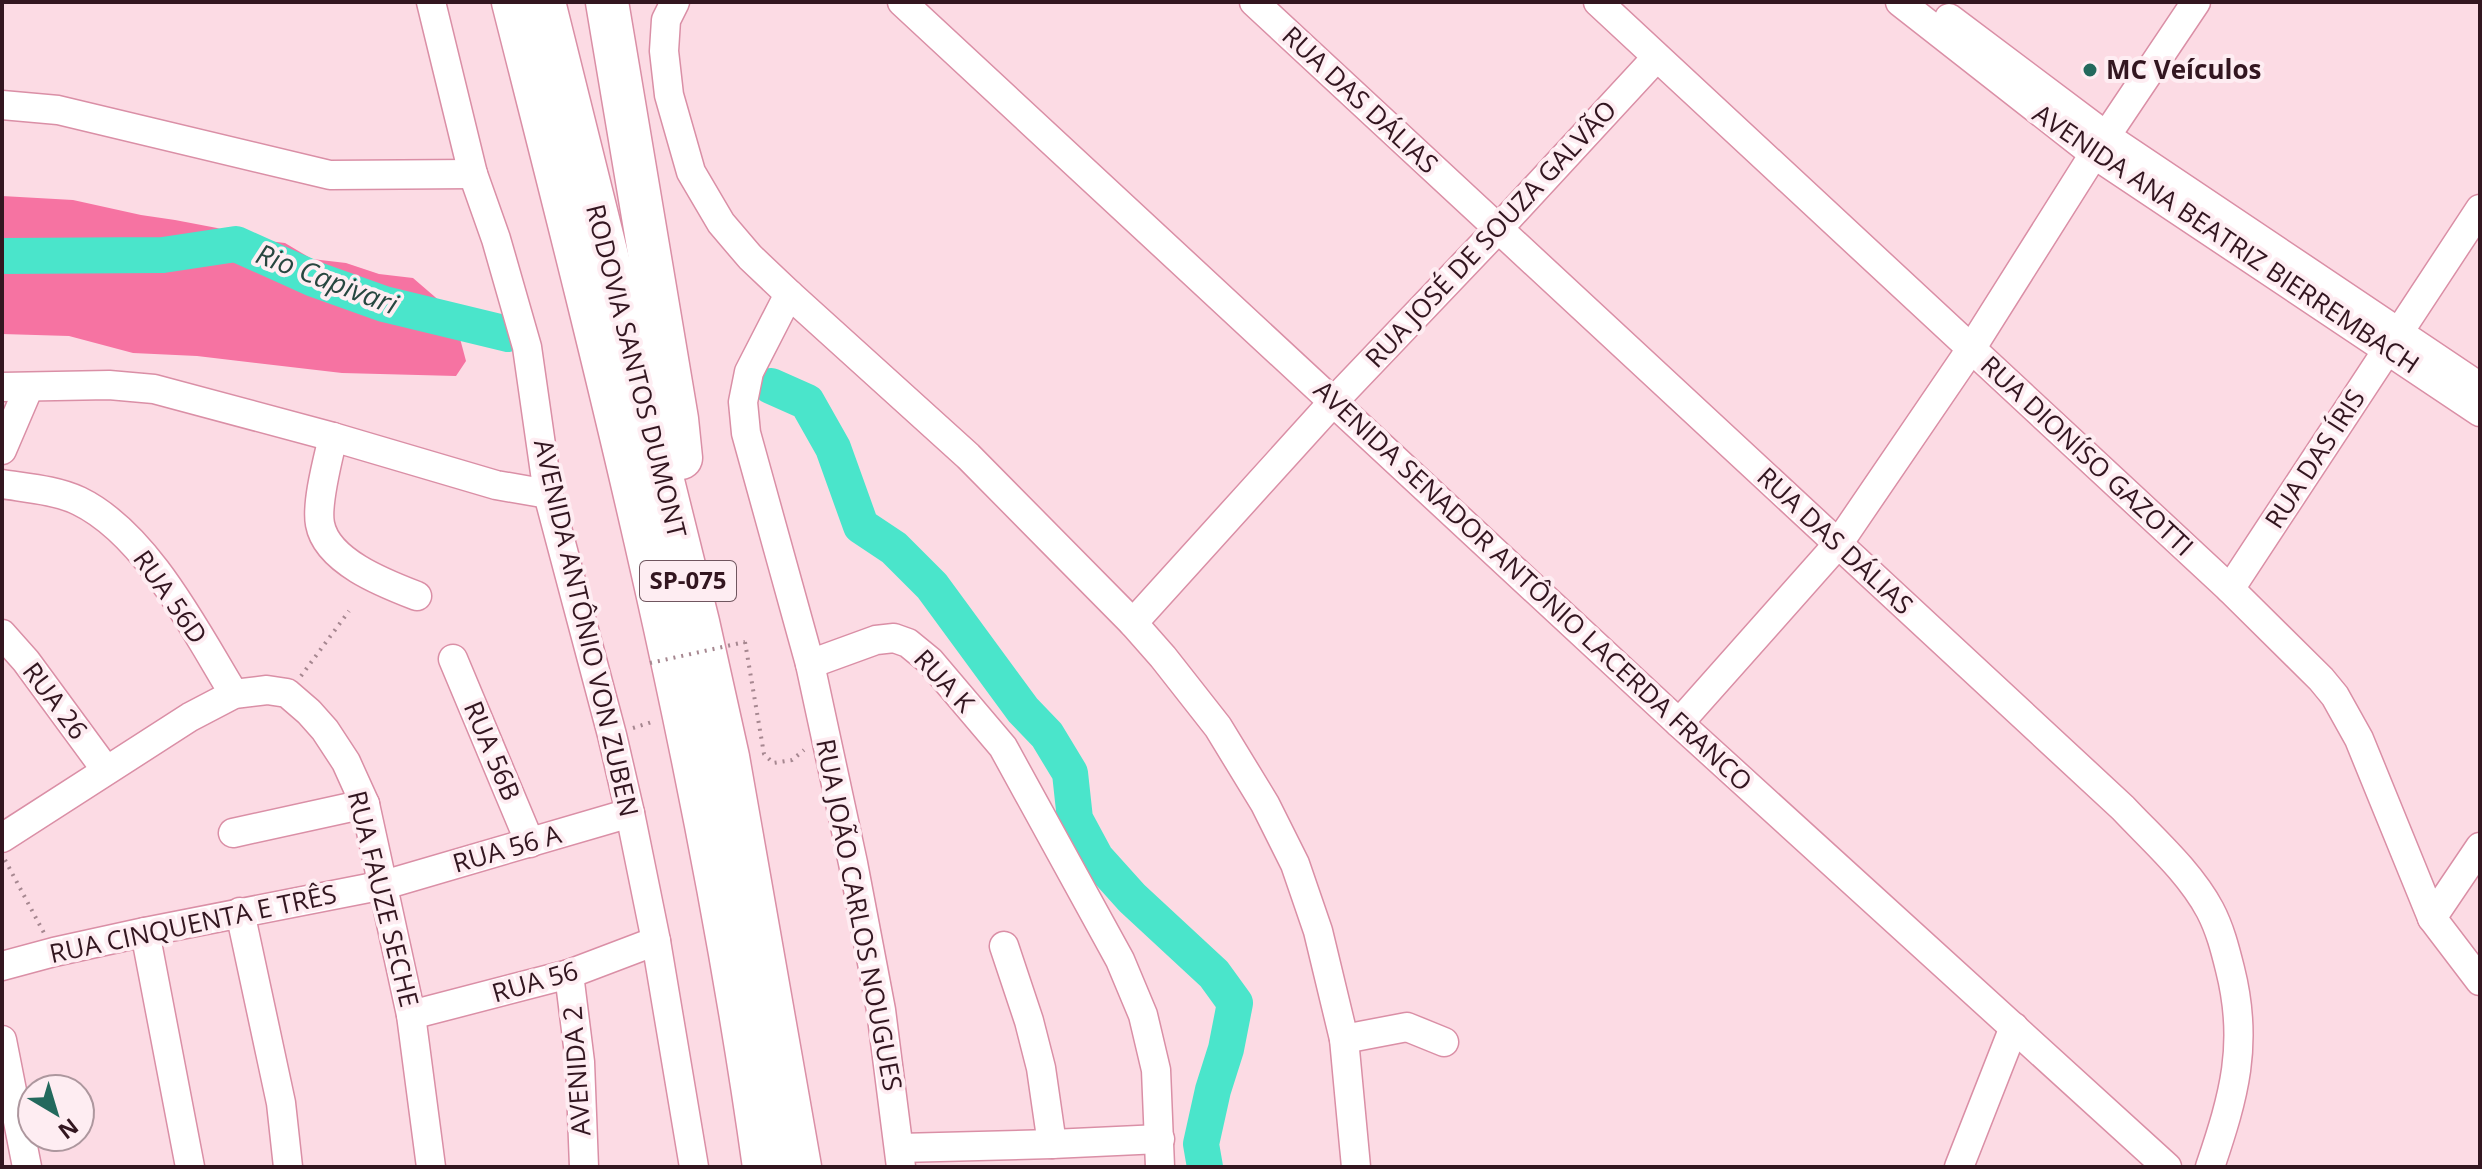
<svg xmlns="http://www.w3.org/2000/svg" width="2482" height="1169" font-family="'Open Sans',sans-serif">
<rect width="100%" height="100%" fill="#fcdbe4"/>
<!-- forest -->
<polygon fill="#f673a2" points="2,196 73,200 141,215 175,220 217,228 251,239 285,243 312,259 346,263 379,274 413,278 442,303 458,331 466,361 456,376 342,373 197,356 133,353 69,336 2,334"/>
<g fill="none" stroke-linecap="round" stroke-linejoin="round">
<!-- river -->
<g stroke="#4ae5cb" stroke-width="36">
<polyline points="2,256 163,255 236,244 314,279 384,304 508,334"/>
<polyline points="771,386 807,402 833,448 861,526 894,548 932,586 1023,710 1047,735 1070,773 1075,819 1096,858 1132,898 1214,974 1235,1003 1226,1049 1213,1090 1201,1144 1205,1167"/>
</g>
<defs>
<g id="minor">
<polyline points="431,2 473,174 496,239 527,347 548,494 612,735 630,813 656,941 694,1167"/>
<polyline points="675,2 666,20 664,51 669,95 691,172 721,223 750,257 789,294 968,456 1133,623 1163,657 1218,727 1265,804 1295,864 1318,931 1344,1039 1356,1167"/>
<polyline points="902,2 1679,723 2167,1167"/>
<path d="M 1254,2 L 2123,808 C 2153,840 2189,871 2210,910 C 2220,929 2225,949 2230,969 C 2249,1044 2234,1096 2210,1167"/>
<polyline points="1598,2 2230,589 2321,679 2335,696 2359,739 2432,918 2480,981"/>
<polyline points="1900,2 2094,154 2480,412"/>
<polyline points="1949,18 2106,136 2480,387"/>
<polyline points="2,105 58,110 330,175 473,174"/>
<polyline points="789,294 749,372 743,402 746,433 810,664 853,863 881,1010 901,1167"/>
<polyline points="2,387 109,385 154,389 333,437 496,485 548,494"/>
<path d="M 333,437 C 328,459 316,503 320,524 C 327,562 386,584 417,596"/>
<polyline points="2,450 29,387"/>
<path d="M 2,484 C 27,488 56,490 79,501 C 147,534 196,632 234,694"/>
<polyline points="2230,589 2480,209"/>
<polyline points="1133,623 1334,401 1498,229 1656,58"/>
<polyline points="2,634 26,661 106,770"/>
<polyline points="453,659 530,843"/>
<polyline points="810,664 876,640 894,638 908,643 930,661 1003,747 1120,960 1143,1015 1156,1070 1160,1167"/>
<polyline points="1679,723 1838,544 1971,349 2094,154 2196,2"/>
<polyline points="233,833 365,804"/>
<polyline points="2,838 190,717 234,694 267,690 287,693 309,712 325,730 346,762 365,804 411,1015 431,1167"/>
<polyline points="240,912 281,1103 288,1167"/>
<polyline points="2432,918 2480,847"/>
<polyline points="145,932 190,1167"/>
<polyline points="1004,946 1029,1021 1041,1068 1052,1144"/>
<polyline points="2,966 54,952 145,932 384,885 630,813"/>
<polyline points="569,974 580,1062 584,1167"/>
<polyline points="411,1015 569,974 656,941"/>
<polyline points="1344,1039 1407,1027 1444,1042"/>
<polyline points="2,1040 27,1167"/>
<polyline points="900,1148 1052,1144 1160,1139"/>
<polyline points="1959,1167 2014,1027"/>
</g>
<g id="highway">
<path d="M 513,2 C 611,387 709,773 764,1167"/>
<polyline points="544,2 698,622 728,757 800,1167"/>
<polyline points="607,2 677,419 681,458"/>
</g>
</defs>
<!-- minor casing -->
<use href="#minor" stroke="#da8fa6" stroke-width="31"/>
<!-- highway casing -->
<use href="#highway" stroke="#da8fa6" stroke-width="45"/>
<!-- path -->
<g stroke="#a68790" stroke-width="4" stroke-dasharray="2 6" stroke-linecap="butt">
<polyline points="745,642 764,754 773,763 792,760 804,750"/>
<polyline points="301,676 349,611"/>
<polyline points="633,728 655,721"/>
<polyline points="5,860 44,933"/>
</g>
<!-- minor -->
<use href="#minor" stroke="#fff" stroke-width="28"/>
<!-- highway -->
<use href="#highway" stroke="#fff" stroke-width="42"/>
<!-- path-bridge -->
<polyline stroke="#a68790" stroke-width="4" stroke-dasharray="2 6" stroke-linecap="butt" points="650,663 745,642"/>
</g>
<!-- markers -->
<circle fill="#23695d" stroke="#feedf2" stroke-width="3" cx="2090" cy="70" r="8"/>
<g text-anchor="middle" stroke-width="8" stroke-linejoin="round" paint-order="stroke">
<!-- shield labels -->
<rect fill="#feedf2" stroke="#70565f" stroke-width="2" x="640" y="561" width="96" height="40" rx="6"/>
<g font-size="24" font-weight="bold" fill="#331620">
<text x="688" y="589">SP-075</text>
</g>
<!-- poi labels -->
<g font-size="26" font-weight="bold" fill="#331620" stroke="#feedf2" text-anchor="start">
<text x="2106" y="79">MC Veículos</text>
</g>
<!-- street labels -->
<g font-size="26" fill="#331620" stroke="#feedf2">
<text transform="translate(1360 100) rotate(43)" y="9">RUA DAS DÁLIAS</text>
<text transform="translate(1491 234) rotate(-47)" y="9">RUA JOSÉ DE SOUZA GALVÃO</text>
<text transform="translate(2226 239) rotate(34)" y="9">AVENIDA ANA BEATRIZ BIERREMBACH</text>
<text transform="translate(636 371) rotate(76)" y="9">RODOVIA SANTOS DUMONT</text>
<text transform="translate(2087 456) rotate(43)" y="9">RUA DIONÍSO GAZOTTI</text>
<text transform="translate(2315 459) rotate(-57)" y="9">RUA DAS ÍRIS</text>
<text transform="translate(1835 541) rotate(43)" y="9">RUA DAS DÁLIAS</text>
<text transform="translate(1533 586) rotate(43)" y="9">AVENIDA SENADOR ANTÔNIO LACERDA FRANCO</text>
<text transform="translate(170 597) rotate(55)" y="9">RUA 56D</text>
<text transform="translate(586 628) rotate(77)" y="9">AVENIDA ANTÔNIO VON ZUBEN</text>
<text transform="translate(944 681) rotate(47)" y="9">RUA K</text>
<text transform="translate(55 701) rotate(53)" y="9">RUA 26</text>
<text transform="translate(492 751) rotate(67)" y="9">RUA 56B</text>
<text transform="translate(507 849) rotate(-16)" y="9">RUA 56 A</text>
<text transform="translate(383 899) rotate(76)" y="9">RUA FAUZE SECHE</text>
<text transform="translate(859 915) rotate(79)" y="9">RUA JOÃO CARLOS NOUGUES</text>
<text transform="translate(193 924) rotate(-12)" y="9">RUA CINQUENTA E TRÊS</text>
<text transform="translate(535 982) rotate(-16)" y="9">RUA 56</text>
<text transform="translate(577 1071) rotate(-94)" y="9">AVENIDA 2</text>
</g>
<!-- water labels -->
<g font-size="28" font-style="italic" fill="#274740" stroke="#feedf2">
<text transform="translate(327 279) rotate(21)" y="10">Rio Capivari</text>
</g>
</g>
<!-- border -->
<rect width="2482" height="1169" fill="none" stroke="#331620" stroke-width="8"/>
<!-- north arrow -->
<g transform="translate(56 1113) rotate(142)"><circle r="38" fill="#feedf2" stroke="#ad979e" stroke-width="2"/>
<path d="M0-6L14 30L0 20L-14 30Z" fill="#23695d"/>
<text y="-12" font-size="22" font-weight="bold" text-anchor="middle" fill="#331620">N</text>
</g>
</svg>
